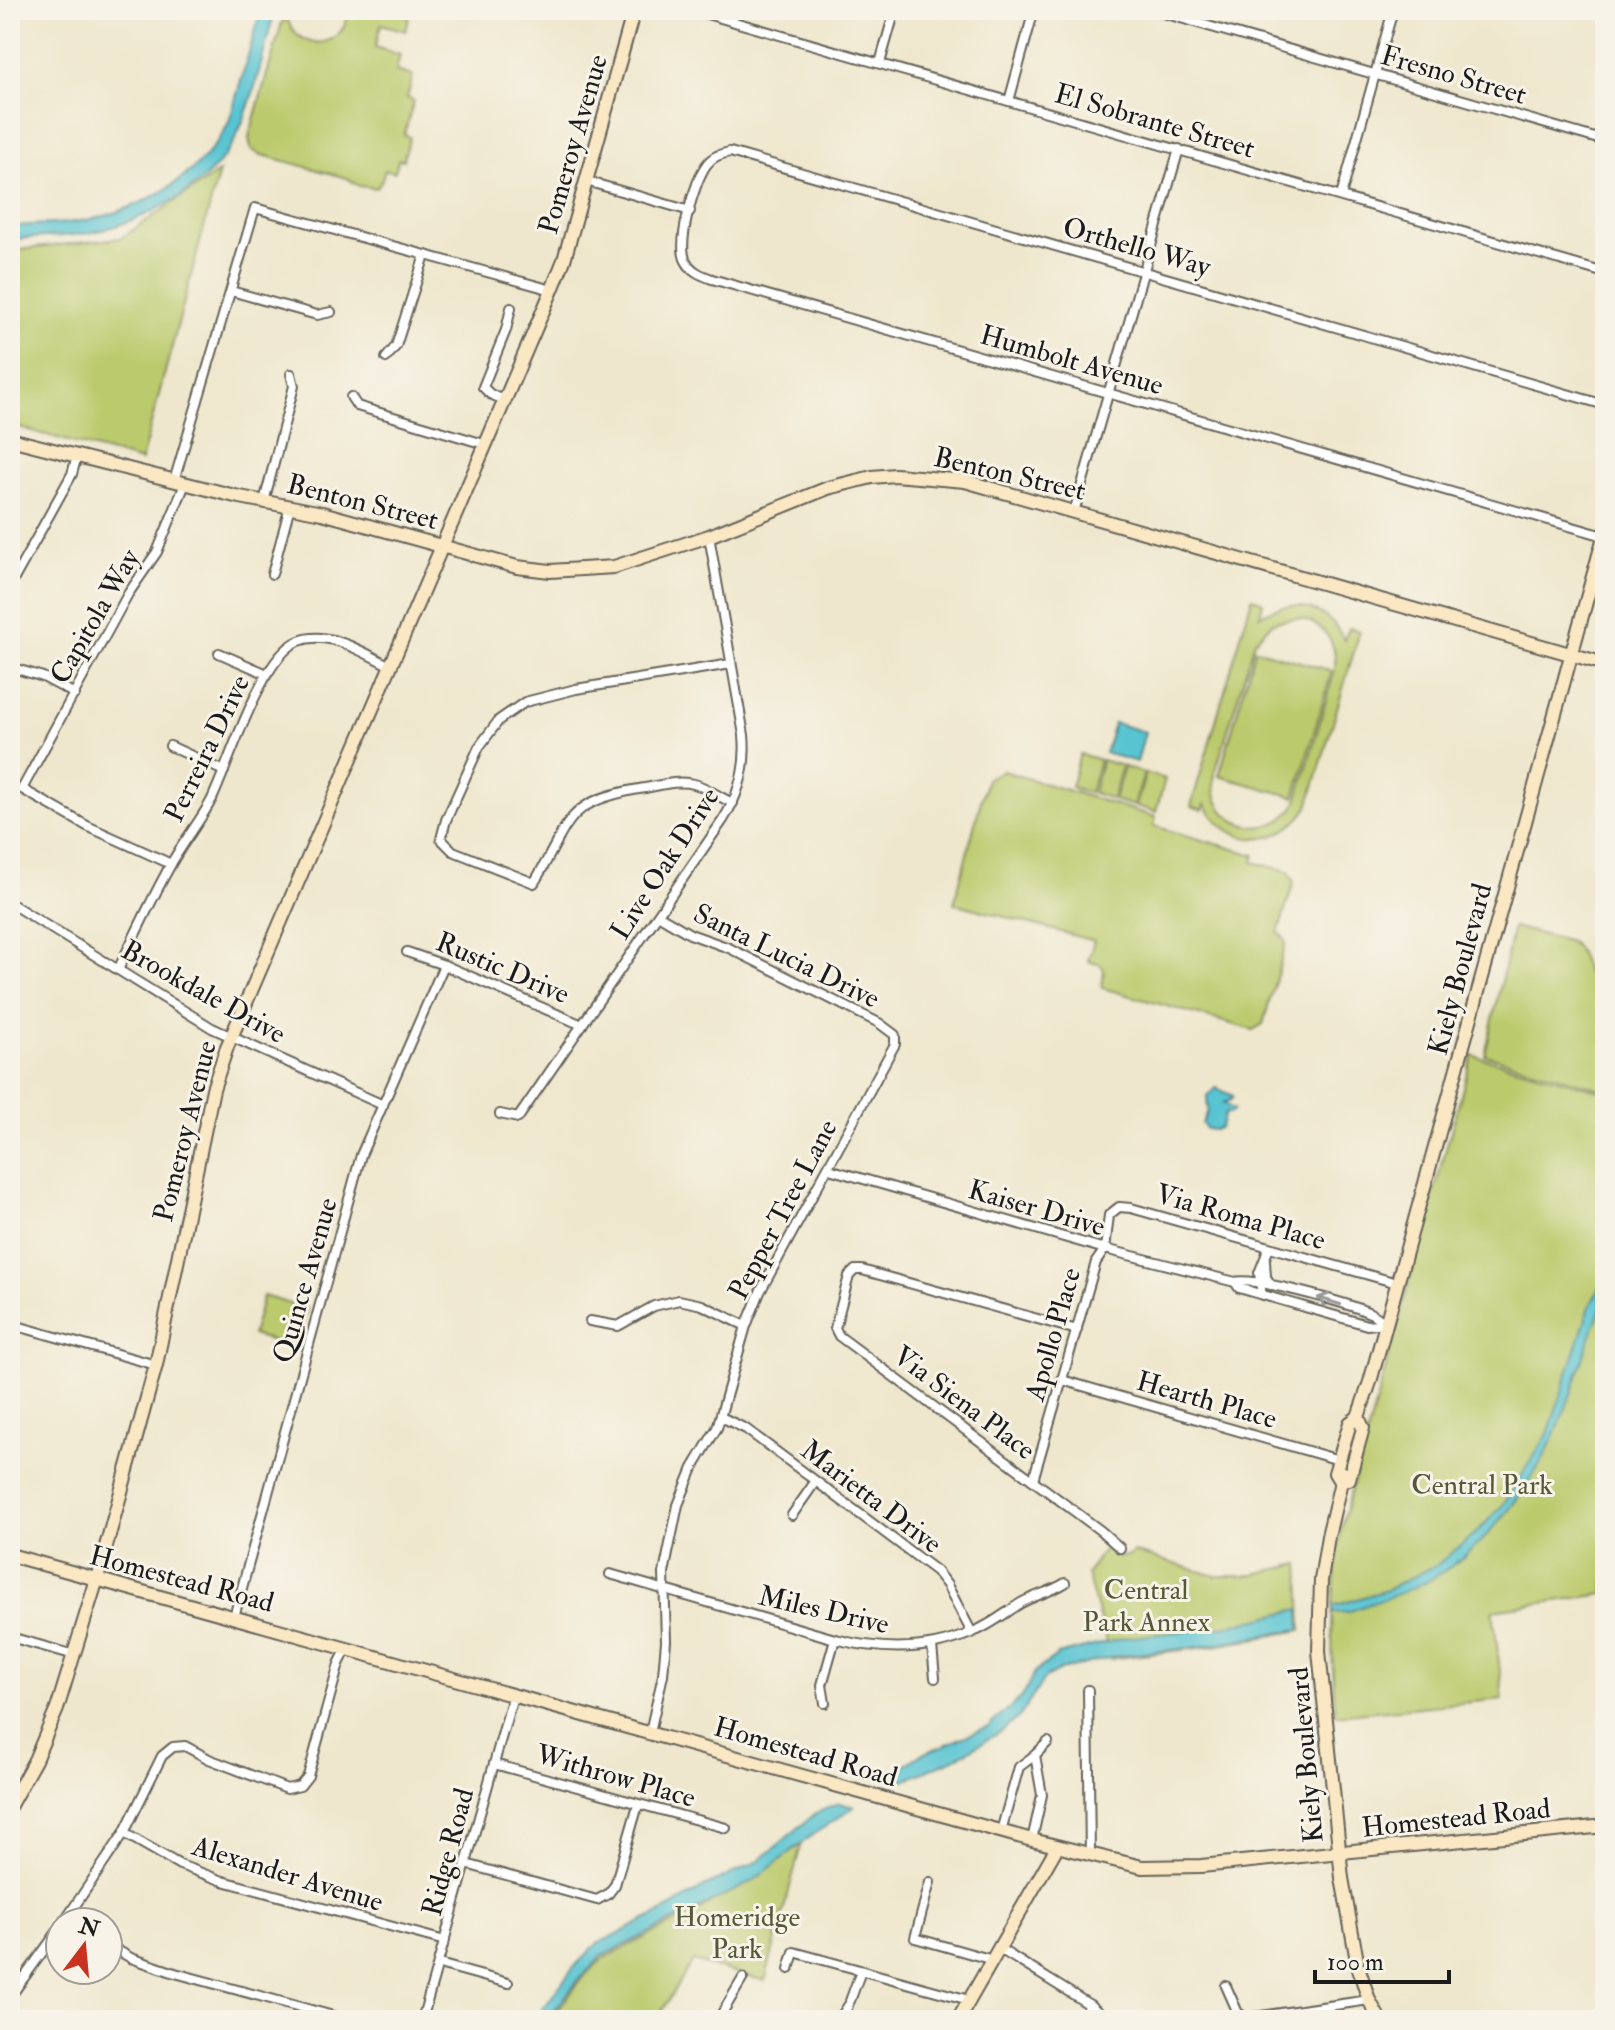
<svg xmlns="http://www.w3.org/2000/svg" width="1615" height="2030" font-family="'IM FELL Double Pica',serif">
<rect width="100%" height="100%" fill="#f7f3e8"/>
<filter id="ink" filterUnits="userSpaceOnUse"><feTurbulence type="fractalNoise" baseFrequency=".0125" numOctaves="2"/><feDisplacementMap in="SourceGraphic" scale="16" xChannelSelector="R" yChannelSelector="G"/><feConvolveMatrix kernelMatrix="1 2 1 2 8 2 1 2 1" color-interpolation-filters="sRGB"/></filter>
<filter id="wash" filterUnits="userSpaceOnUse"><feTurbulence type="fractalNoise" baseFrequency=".006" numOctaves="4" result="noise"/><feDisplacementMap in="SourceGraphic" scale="32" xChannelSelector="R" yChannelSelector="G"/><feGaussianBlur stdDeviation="1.8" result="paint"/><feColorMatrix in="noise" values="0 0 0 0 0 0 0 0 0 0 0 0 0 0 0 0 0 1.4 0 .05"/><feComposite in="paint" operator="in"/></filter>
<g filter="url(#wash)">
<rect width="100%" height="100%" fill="#efe7cd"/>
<!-- green -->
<g fill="#bbca6c" stroke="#6c7344" stroke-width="2" fill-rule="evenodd">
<path d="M 348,10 L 411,10 L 406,31 L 381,24 L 375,47 L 400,55 L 396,71 L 413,76 L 407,98 L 414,101 L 404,135 L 410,137 L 403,160 L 398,159 L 395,172 L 385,170 L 381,182 L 376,188 L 359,186 L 347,178 L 259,154 L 251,149 L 249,137 L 283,19 L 288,21 C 302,55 347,47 348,10 Z"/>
<polygon points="219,172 141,461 10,425 10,251 121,238"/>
<path d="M 1252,598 L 1263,602 L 1260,616 C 1291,596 1328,607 1344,640 L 1349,628 L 1360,631 L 1308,807 C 1280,850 1229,849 1205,804 L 1203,810 L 1191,806 ZM 1297,618 C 1325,623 1340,645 1334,673 L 1296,804 C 1269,847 1205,824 1215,773 L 1255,640 L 1273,622 Z"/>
<polygon points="1255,649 1332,671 1295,797 1219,776"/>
<polygon points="1080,754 1100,760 1090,793 1071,787"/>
<polygon points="1102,760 1122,766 1112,799 1093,793"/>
<polygon points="1124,767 1144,773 1134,806 1114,800"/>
<polygon points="1003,771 1156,817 1154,826 1255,855 1253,862 1288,871 1294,882 1278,933 1282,935 1286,943 1263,1024 1253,1030 1102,988 1104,970 1101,965 1088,961 1094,941 954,903 987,778"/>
<polygon points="1146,773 1165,779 1156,812 1136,806"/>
<path d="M 1513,927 L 1571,942 C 1584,953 1582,971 1593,983 L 1605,981 L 1605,1090 L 1485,1055 Z"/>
<path d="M 1472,1055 L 1605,1092 L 1605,1594 L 1493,1610 L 1503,1699 L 1336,1715 C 1330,1648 1330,1592 1342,1525 Z"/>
<polygon points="263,1296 291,1304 291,1307 307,1308 296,1347 252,1335"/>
<polygon points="1109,1542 1117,1558 1131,1555 1133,1552 1216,1576 1245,1576 1300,1564 1302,1630 1215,1646 1111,1659 1087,1574"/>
<polygon points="801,1845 765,1981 693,1961 656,2020 549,2020 587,1973 604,1958 700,1910"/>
</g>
<!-- water -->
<g fill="#58c4d2" stroke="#3a7077" stroke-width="2">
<path d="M 261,10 L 275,10 C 263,52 255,99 235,139 C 210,189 142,222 89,233 C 63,238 36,236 10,240 L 10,227 C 29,224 47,225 66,223 C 131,216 199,182 229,122 Z"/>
<polygon points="1114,723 1145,732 1137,762 1105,753"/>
<polygon points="1216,1088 1233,1096 1231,1100 1223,1103 1234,1110 1231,1113 1225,1113 1221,1127 1215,1130 1207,1129 1202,1124 1208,1111 1207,1096"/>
<path d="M 1605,1279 L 1605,1297 C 1589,1337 1578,1378 1562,1418 C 1538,1479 1491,1544 1433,1578 C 1407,1593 1376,1601 1348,1612 L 1333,1613 L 1333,1606 L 1387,1590 L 1438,1564 L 1477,1532 L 1503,1505 L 1548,1434 L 1591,1303 Z"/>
<polygon points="1300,1609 1301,1629 1197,1647 1118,1656 1060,1670 1045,1678 1020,1716 1002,1731 954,1759 907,1779 900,1781 879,1776 894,1773 920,1755 988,1727 1022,1697 1035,1672 1058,1655 1124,1638 1227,1626"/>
<polygon points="839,1803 854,1807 807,1839 752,1882 602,1956 577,1982 546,2020 535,2020 573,1968 597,1944 670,1908 704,1887 759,1861 816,1813"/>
</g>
</g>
<g filter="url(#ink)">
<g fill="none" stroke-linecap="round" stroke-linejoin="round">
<defs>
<g id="street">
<polyline points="693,10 1605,273"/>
<polyline points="1153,10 1605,141"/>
<polyline points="880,63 895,10"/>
<polyline points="1009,101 1034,10"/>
<polyline points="586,181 690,211"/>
<polyline points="1341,196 1393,10"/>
<polyline points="231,291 317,315 331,312"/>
<polyline points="386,358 396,346 425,255"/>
<polyline points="351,397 357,406 484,444"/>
<polyline points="504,400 490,394 483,387 506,330 511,308"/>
<polyline points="174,481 255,208 552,290"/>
<polyline points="264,502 294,386 291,374"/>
<polyline points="1074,512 1179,149"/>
<path d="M 1604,536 L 712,279 C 701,275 691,271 686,261 C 676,244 695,179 707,164 C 713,156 721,154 730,152 L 1605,405"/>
<polyline points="272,574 290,506"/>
<polyline points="10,586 72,474 77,456"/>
<polyline points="219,653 267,674"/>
<path d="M 731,664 L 576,689 L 525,702 L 499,720 L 479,747 L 446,820 L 441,839 L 453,851 L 534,883 C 572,820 563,801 645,788 C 661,785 678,780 694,784 C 707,787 720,798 733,803"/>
<polyline points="10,667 43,677 75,694"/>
<polyline points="170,746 224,771"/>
<polyline points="171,864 87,826 22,789 128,594 157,552 185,484"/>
<polyline points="10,903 212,1028 383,1105"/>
<polyline points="407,952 444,965 582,1025"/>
<path d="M 118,970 C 135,935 151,900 170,866 C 182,843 200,822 212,799 C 230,761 262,655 299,641 C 329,629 365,654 391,666"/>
<path d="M 500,1114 L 518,1118 L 723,820 C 740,793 747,766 744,735 L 709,536"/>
<path d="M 829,1169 L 1105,1249 L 1235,1282 C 1252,1276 1350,1304 1370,1313 C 1375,1315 1381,1320 1386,1323"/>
<polyline points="1105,1249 1109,1215 1119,1207 1131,1208 1397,1283"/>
<polyline points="1265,1261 1266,1277 1271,1285"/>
<polyline points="1235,1282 1239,1288 1367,1325 1386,1323"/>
<polyline points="1261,1288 1259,1273 1269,1248"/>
<polyline points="590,1321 618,1326 654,1306 679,1300 702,1305 746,1326"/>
<polyline points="10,1324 156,1365"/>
<polyline points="1077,1330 862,1270 855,1270 849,1276 835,1328 839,1336 1101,1531 1120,1548"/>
<polyline points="1062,1380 1339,1460"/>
<polyline points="721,1417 746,1429 936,1571 947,1585 972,1633"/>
<polyline points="1033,1480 1096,1262 1105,1249"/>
<polyline points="792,1515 815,1482"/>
<path d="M 610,1574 L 835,1639 C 882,1651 928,1652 973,1632 C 991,1625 1005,1613 1021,1603 C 1035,1595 1051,1592 1065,1583"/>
<polyline points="234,1617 361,1155 444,965"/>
<polyline points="10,1637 75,1655"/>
<polyline points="932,1646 935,1678"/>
<polyline points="1088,1690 1090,1856"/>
<polyline points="825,1703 822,1685 835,1639"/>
<polyline points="650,1732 663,1675 666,1641 664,1573 678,1505 693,1468 717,1428 746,1326 760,1292 895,1044 895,1035 879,1023 729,948 690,934 658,915"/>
<polyline points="1035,1755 1048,1742"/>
<polyline points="494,1764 726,1828"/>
<polyline points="1001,1831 1019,1767 1035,1755 1042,1795 1032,1840"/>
<polyline points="124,1833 180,1865 223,1881 445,1941"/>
<polyline points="466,1864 597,1900 608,1894 615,1885 638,1805"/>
<polyline points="930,1882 915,1938 993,1960"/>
<polyline points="64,1922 124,1833 162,1756 173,1747 185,1746 209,1759 287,1789 300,1786 308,1776 339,1664 347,1648"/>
<polyline points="108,1945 131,1958 175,1973 348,2020"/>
<polyline points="1000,1949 1090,2005 1108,2020"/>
<polyline points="439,1964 508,1983"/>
<polyline points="789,1969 794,1952 969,2000"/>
<polyline points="1226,1986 1238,2013 1247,2018 1369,2000"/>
<polyline points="10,1997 60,1928"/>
<polyline points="850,2001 861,1971"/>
<polyline points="422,2020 513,1696"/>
<polyline points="718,2020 743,1978"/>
<polyline points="839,2020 848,2006"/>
<polyline points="1081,2020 1090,2005"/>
</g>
<g id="secondary">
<polyline points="10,439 235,496 322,513 517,567 550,571 614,567 709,536 828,488 872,477 895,475 965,481 1605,664"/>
<polyline points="1343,1473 1328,1536 1321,1580 1319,1651 1342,1878 1358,1966 1369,2000 1380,2020"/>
<polyline points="1341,1480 1349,1479 1363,1428 1358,1417"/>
<polyline points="1340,1481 1335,1473 1350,1423 1358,1417 1370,1382 1605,533"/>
<polyline points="10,1555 1032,1840 1142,1867 1201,1866 1605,1826"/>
<polyline points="10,1805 35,1760 57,1709 97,1579 156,1365 213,1089 227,1047 552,290 564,260 634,10"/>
<polyline points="958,2020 1057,1847"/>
</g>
</defs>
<!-- street casing -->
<use href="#street" stroke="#66635a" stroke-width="12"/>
<!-- secondary casing -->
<use href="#secondary" stroke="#66635a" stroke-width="16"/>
<!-- street -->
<use href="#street" stroke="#fff" stroke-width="8"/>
<!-- secondary -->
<use href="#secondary" stroke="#fae7c3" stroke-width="12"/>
</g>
<!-- one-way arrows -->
<defs><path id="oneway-shaft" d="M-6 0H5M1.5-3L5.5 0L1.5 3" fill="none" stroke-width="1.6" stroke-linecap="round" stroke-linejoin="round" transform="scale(2)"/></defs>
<use stroke="#999" href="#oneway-shaft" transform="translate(1329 1301) rotate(-163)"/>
</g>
<g text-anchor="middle" stroke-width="6" stroke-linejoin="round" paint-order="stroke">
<!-- street labels -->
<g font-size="28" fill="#1c1c1c" stroke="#f7f3e8">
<text transform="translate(1454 74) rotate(16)" y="10">Fresno Street</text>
<text transform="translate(1155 120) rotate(16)" y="10">El Sobrante Street</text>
<text transform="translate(572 144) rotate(-74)" y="10">Pomeroy Avenue</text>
<text transform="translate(1137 246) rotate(16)" y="10">Orthello Way</text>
<text transform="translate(1072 359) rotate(16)" y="10">Humbolt Avenue</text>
<text transform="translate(1010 473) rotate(13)" y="10">Benton Street</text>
<text transform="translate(363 501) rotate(14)" y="10">Benton Street</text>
<text transform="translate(94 616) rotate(-60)" y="10">Capitola Way</text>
<text transform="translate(206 748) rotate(-64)" y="10">Perreira Drive</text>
<text transform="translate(664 863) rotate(-57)" y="10">Live Oak Drive</text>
<text transform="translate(787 955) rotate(26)" y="10">Santa Lucia Drive</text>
<text transform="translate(503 967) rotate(23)" y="10">Rustic Drive</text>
<text transform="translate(1459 969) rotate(-75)" y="10">Kiely Boulevard</text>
<text transform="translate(204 991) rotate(29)" y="10">Brookdale Drive</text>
<text transform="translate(184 1131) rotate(-76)" y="10">Pomeroy Avenue</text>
<text transform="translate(1037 1207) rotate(16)" y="10">Kaiser Drive</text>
<text transform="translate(782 1209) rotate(-62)" y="10">Pepper Tree Lane</text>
<text transform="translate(1241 1216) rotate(16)" y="10">Via Roma Place</text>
<text transform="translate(304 1280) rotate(-74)" y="10">Quince Avenue</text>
<text transform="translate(1052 1334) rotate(-74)" y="10">Apollo Place</text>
<text transform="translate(1207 1399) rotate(16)" y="10">Hearth Place</text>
<text transform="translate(965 1402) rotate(37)" y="10">Via Siena Place</text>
<text transform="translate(872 1496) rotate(37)" y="10">Marietta Drive</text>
<text transform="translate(182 1578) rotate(15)" y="10">Homestead Road</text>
<text transform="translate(824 1609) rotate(13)" y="10">Miles Drive</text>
<text transform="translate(806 1751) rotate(16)" y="10">Homestead Road</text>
<text transform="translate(1305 1755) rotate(-95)" y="10">Kiely Boulevard</text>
<text transform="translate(616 1775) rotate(16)" y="10">Withrow Place</text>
<text transform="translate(1456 1817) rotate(-6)" y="10">Homestead Road</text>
<text transform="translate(447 1852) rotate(-75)" y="10">Ridge Road</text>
<text transform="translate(288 1873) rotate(17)" y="10">Alexander Avenue</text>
</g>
<!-- park labels -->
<g font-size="28" fill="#545938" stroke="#f7f3e8">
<text x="1482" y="1494">Central Park</text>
<text x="1146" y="1599">Central<tspan x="1146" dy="32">Park Annex</tspan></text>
<text x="737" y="1926">Homeridge<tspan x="737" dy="32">Park</tspan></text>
</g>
</g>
<!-- margin -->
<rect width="1615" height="2030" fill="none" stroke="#f7f3e8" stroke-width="40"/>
<!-- north arrow -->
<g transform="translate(84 1946) rotate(16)"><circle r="38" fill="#f7f3e8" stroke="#9f9d96" stroke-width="2"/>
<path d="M0-6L14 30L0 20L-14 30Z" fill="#c8321e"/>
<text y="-12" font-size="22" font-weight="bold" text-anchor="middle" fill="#1c1c1c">N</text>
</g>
<!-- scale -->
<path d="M1315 1970v12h134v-12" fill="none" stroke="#1c1c1c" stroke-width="4"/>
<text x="1327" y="1970" font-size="24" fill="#1c1c1c" stroke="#f7f3e8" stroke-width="6" paint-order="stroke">100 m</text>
</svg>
